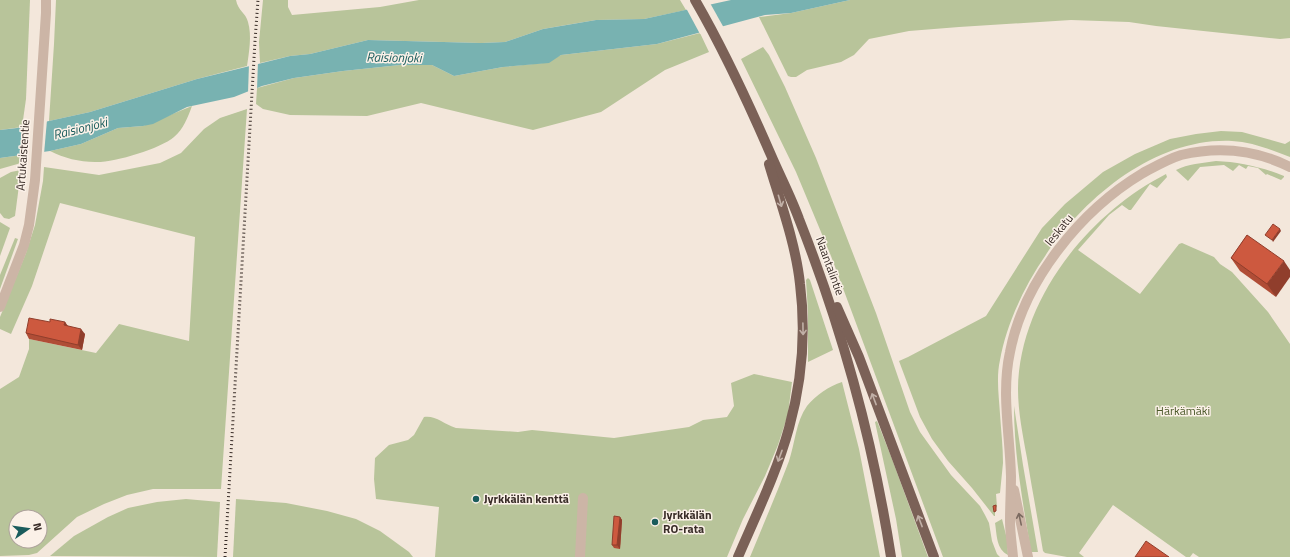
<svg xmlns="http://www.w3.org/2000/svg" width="1290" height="557" font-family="'Titillium Web',sans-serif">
<rect width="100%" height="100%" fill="#f3e7db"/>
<!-- green -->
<g fill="#b8c49a" fill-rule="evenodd">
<polygon points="0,0 30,0 26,99 22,127 0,130"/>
<path d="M 56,0 L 236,0 C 238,11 246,13 248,22 C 252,36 249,52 247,66 L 197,79 L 90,112 L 49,121 L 54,44 Z"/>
<polygon points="263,0 288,0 288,7 292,15 380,7 419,0 680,0 686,10 644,19 596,20 566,25 543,29 505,42 481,43 368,40 310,54 290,56 260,63 259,42"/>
<polygon points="850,0 1290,0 1290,38 1280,39 1156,26 1129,22 1071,20 959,27 909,31 869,39 854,55 841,62 807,70 796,77 791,77 788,76 759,17 791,13"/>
<polygon points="700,33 709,52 665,70 601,112 533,130 421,103 367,116 290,115 263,109 256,104 257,88 294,78 343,71 400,65 432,65 454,76 503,67 543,63 561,55 657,44"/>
<polygon points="763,47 769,55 785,87 816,158 876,313 910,412 920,432 951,475 980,506 985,515 989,523 992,541 997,554 1000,557 943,557 831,256 796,172 741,59"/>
<path d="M 192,106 C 188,117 183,130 174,137 C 160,149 113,163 95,162 C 79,162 64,158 50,151 L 81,144 L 118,128 L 143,126 Z"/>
<path d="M 247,109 L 221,489 L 153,489 L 127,495 L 104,504 L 77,517 L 37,553 L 29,555 L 0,556 L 0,389 L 19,377 L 29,349 L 29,339 L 96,353 L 119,324 L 189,341 L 195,237 L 60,203 L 32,286 L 11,334 L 0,329 L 0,317 L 26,253 L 35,225 L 43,181 L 44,167 L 99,175 L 160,163 L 181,153 L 204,129 L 220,118 ZM 16,517 L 40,517 L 40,541 L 16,541 Z"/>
<path d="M 1221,131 L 1242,132 L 1285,144 L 1290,141 L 1290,157 C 1272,150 1252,142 1232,141 C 1123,136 1018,260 1000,360 C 996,377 999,397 1000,414 C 1001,430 1003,447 1003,463 C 1002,473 1001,483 1000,493 L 996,494 L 997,507 L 995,508 L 995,516 L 994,516 L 972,488 L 948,461 L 932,439 L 920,417 L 899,361 L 908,357 L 986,316 L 1042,228 L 1065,204 L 1103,172 L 1135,154 L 1170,139 L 1196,134 Z"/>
<polygon points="22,155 21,163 0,169 0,158"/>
<path d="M 1216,161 C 1239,162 1262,167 1284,176 L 1284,177 L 1281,180 L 1267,174 L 1266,175 L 1258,168 L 1248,166 L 1246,169 L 1239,165 L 1233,171 L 1224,165 L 1200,167 L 1188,181 L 1177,171 L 1176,170 C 1188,164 1202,163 1216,161 Z"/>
<polygon points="21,170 15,216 9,219 4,218 0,213 0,178 11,172"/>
<path d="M 1166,174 L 1167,177 L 1157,188 L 1150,184 L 1131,210 L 1129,210 L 1122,205 L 1109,215 L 1078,250 L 1140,294 L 1179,244 L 1182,243 L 1214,257 L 1220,264 L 1232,272 L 1268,312 L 1290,344 L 1290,557 L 1199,557 L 1193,553 L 1190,557 L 1186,557 L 1113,505 L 1079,553 L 1084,557 L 1067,557 L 1045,553 L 1043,551 C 1038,520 1032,489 1027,458 C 1023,436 1018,412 1018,389 C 1019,300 1088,214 1166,174 Z"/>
<polygon points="0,222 10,228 0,256"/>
<polygon points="15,238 18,239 0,289 0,275"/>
<polygon points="808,278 810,280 833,350 808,362 808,313 806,280"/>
<path d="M 754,374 L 792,382 L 788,414 L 778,445 L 765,476 L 743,519 L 727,557 L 435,557 L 439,507 L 376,499 L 374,479 L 375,458 L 389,445 L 408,440 L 414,435 L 424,417 C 435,415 444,424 456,428 L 518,432 L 532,430 L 614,438 L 689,427 L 703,420 L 727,417 L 734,406 L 731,383 Z"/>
<path d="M 842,382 L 859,449 L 880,557 L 750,557 C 763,525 777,493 789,461 C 795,443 796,421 807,406 C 816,395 829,386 842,382 Z"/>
<path d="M 1014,406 L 1023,465 L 1038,552 L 1031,552 C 1023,504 1014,455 1014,406 Z"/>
<polygon points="877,421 892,459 928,557 902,557 896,519 875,422"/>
<polygon points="186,499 220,502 217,557 50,556 74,536 108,517 128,508 157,502"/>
<polygon points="236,499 286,503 327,511 356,519 380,531 409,552 413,557 233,557"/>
<path d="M 1002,519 L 1007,539 L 1008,555 C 996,549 997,535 995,523 Z"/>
</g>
<!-- water -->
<polygon fill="#78b2b1" points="731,0 850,0 791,13 765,15 657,44 561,55 549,63 503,67 454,76 432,65 400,65 343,71 294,78 262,86 234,97 187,107 153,124 143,126 118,128 81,144 50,151 0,158 0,130 17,128 90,112 197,79 290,56 310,54 368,40 481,43 505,42 543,29 596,20 644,19"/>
<!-- pier -->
<g fill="#f3e7db">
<polygon points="710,3 724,28 700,34 686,8"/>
<polygon points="258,61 257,90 248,93 249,64"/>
<polygon points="47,120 44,154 22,156 24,125"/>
</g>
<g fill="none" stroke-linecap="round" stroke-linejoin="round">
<!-- minor -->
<g stroke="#ccb5a6" stroke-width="10">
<polyline points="0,307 24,245 29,225 35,180 46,13 46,0"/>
<polyline points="1014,490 1028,557"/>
<polyline points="580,557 583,498"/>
<path d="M 1013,557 C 1012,545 1010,533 1010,521 C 1010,506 1011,491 1011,476 C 1010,435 1001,393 1010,352 C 1024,280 1081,210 1143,173 C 1156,166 1168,159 1181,155 C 1219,146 1256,150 1290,167"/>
</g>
<!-- major -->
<g stroke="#7b6157" stroke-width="10">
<path d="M 695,0 C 724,50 748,102 771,155 C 780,176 791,197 799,219 C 842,328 873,441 891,557"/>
<polyline points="837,307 859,357 934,557"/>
<path d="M 738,557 C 756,515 777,472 789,428 C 802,381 806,332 800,284 C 796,245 780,201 769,164"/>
</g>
<!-- rail -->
<polyline stroke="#382c27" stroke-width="3" stroke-dasharray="1 3" stroke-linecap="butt" points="225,557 255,41 258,0"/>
</g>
<!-- wall -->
<g fill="#b04d36">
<polygon points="1247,235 1276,297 1240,271 1231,258"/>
<polygon points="50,322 65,322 68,326 85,334 82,350 29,339 26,333"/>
<polygon points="620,517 622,520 620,549 614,548 612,545"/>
</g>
<!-- shaded-wall -->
<g fill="#903e2c">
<polygon points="1280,229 1281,231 1273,242 1272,240"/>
<polygon points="1284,261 1290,270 1290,277 1276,297 1267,284"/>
<polygon points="65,322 68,327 64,325"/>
<polygon points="81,329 85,334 82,350 78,345"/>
<polygon points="620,517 622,520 620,549 617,545"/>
</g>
<!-- building -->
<g fill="#cd593f" stroke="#903e2c">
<polygon points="1273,224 1280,229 1272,240 1265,235"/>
<polygon points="1247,235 1284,261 1267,284 1231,258"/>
<polygon points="29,318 50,322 50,319 65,322 64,325 81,329 78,345 26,333"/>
<polygon points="996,505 996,511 994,512 993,506"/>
<polygon points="614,516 620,517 617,545 612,545"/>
<polygon points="1146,541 1169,557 1135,557"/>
</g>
<!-- one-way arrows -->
<defs><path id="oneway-shaft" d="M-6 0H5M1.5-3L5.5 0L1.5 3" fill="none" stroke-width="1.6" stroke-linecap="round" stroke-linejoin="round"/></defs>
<g stroke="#c1b0a7">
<use href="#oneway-shaft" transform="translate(780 201) rotate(74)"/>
<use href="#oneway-shaft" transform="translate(803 329) rotate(89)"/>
<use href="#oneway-shaft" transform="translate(874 399) rotate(-111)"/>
<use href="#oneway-shaft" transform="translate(780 456) rotate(110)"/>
<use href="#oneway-shaft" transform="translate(920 521) rotate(-111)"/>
</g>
<use stroke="#7b6a60" href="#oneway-shaft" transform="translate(1020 519) rotate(-102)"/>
<!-- markers -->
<g fill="#1a5c5c" stroke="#fbf1e8" stroke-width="1.5">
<circle cx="476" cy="499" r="4"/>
<circle cx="655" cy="522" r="4"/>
</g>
<g text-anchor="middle" stroke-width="3" stroke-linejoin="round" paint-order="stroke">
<!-- street labels -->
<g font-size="12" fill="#382c27" stroke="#fbf1e8">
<text transform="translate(23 155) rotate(-86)" y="4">Artukaistentie</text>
<text transform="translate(1059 230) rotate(-51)" y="4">Ieskatu</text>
<text transform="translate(830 266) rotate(70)" y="4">Naantalintie</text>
</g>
<!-- park labels -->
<g font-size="12" fill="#4a5829" stroke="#fbf1e8">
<text x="1183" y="415">Härkämäki</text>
</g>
<!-- poi labels -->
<g font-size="12" font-weight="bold" fill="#382c27" stroke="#fbf1e8" text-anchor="start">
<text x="484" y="503">Jyrkkälän kenttä</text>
<text x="663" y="519">Jyrkkälän<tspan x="663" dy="14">RO-rata</tspan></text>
</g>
<!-- water labels -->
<g font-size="13" font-style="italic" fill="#1a5c5c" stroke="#fbf1e8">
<text transform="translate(394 57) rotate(1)" y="5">Raisionjoki</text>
<text transform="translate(80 128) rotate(-14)" y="5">Raisionjoki</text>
</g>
</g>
<!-- north arrow -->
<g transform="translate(28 529) rotate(77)"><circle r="19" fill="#fbf1e8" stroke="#ada29b"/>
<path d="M0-3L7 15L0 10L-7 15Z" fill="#1a5c5c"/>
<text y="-6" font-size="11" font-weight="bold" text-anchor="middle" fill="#382c27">N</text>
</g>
</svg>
